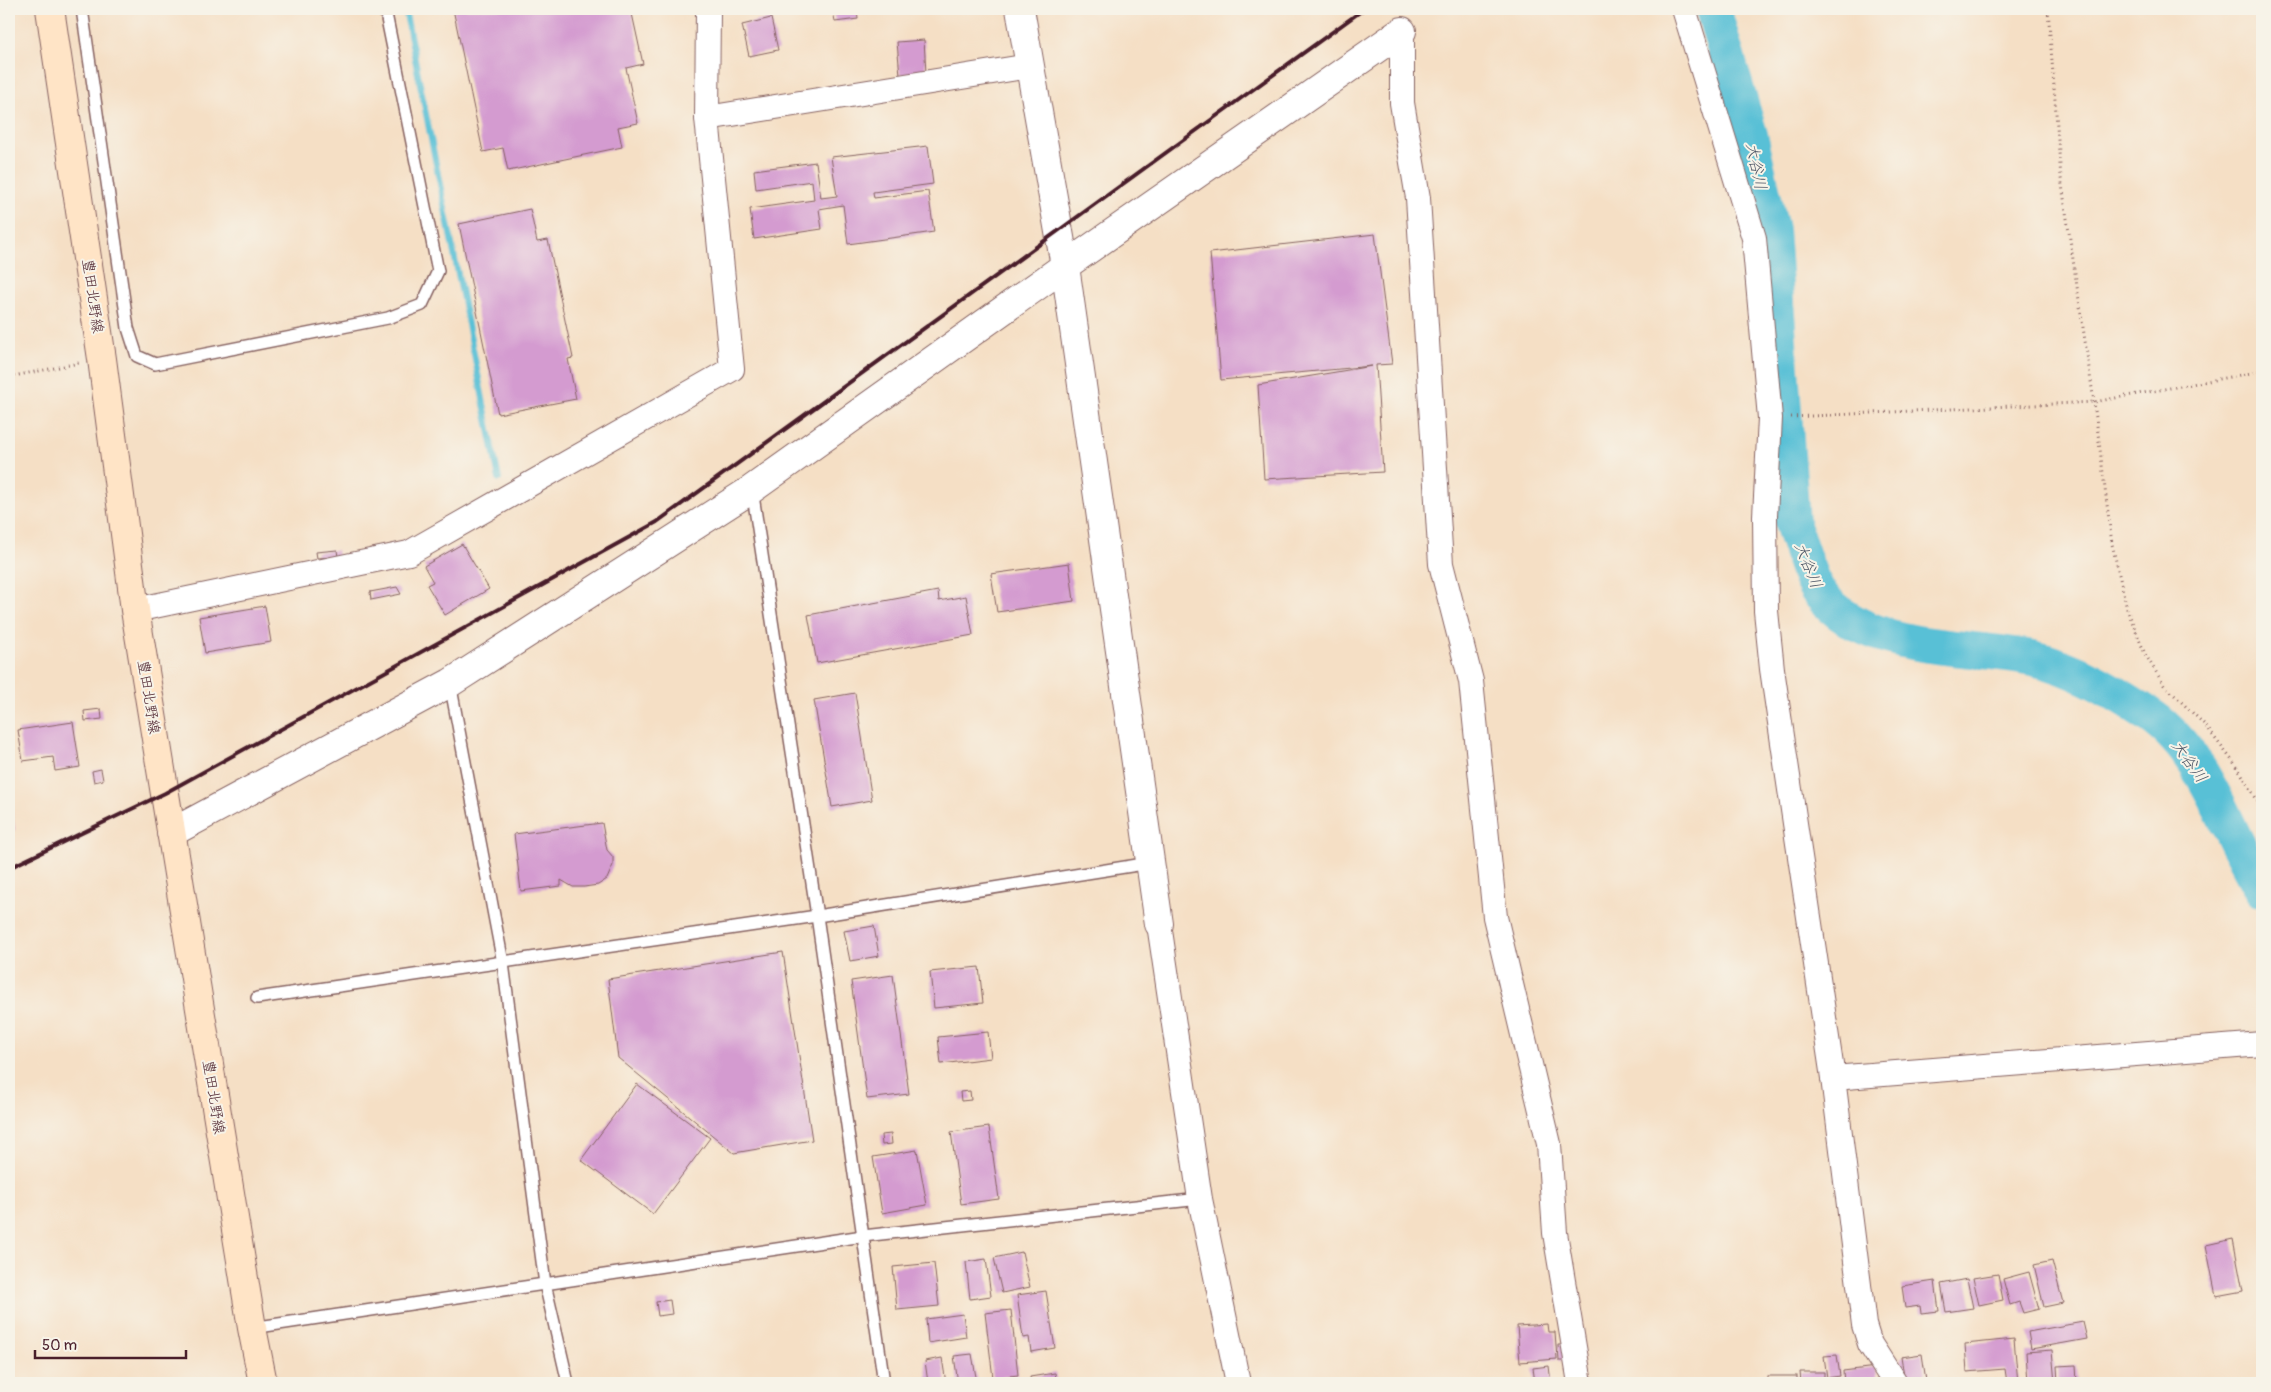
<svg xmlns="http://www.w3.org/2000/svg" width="2271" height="1392" font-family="Pangolin,'Klee One',sans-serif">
<rect width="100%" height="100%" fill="#f7f3e8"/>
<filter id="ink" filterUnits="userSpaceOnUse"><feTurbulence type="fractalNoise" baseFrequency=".02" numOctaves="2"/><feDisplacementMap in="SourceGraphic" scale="10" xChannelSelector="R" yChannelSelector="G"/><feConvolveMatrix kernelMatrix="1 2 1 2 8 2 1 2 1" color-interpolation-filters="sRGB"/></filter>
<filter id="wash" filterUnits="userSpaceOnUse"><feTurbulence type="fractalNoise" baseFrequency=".0096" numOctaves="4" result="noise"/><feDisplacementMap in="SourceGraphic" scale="20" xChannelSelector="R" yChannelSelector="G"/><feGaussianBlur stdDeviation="1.12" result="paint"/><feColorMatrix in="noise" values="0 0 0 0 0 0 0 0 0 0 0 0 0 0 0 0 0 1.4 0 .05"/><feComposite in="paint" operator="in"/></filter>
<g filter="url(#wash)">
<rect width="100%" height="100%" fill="#f5dfc5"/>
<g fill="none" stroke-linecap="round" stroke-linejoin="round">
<!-- stream -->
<polyline stroke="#59c0d6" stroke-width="6" points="405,9 499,479"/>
<!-- river -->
<path stroke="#59c0d6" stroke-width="36" d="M 1713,9 L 1750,135 L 1771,230 L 1792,523 C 1799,543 1808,578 1820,594 C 1868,654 1965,644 2032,658 C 2075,667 2115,692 2151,716 C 2208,756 2227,834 2262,890"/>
</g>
<g id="blocks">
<!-- building -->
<g fill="#d49bd0">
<polygon points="453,9 631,9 643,64 626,68 638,123 618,127 622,147 508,171 503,148 483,152"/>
<polygon points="833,9 857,9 858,19 835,22"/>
<polygon points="771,18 778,50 749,56 742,25"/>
<polygon points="924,40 926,73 900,75 897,42"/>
<polygon points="928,146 933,184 873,192 874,198 928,191 934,232 848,244 843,205 819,209 822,229 754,239 750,209 814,200 812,181 756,189 754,170 816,162 821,198 837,196 831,157"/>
<polygon points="530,209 537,242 548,240 573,358 568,359 576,399 498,414 459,224"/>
<polygon points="1375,234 1392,364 1376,365 1383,472 1264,479 1258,385 1372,366 1221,380 1210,253"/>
<polygon points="462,544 489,589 445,615 427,585 433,582 424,566"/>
<polygon points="337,550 338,557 317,558 316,552"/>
<polygon points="1069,563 1074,601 997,612 991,574"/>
<polygon points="397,587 401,594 371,600 370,592"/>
<polygon points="938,591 939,601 966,596 973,635 817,663 808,615"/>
<polygon points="265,606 271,642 205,653 199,617"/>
<polygon points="855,693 872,800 832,807 814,700"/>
<polygon points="101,709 102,719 85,721 84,711"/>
<polygon points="73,722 80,767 55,771 53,757 23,761 18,730"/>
<polygon points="101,769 103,780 94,782 92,771"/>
<polygon points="9,801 11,801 15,830 9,831"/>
<polygon points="602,823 607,850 613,857 613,865 607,879 598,885 584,887 573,887 561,880 561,886 521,891 514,834"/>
<polygon points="874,926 879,956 850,961 844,931"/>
<polygon points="783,952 812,1140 734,1153 618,1058 608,979"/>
<polygon points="979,967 983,1003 934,1008 930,972"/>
<polygon points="893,975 909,1094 867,1099 851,981"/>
<polygon points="988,1032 991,1058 941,1064 938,1037"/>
<polygon points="637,1084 710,1138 653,1214 581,1160"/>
<polygon points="970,1091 971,1100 961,1101 960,1092"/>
<polygon points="989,1127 999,1199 961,1204 951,1132"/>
<polygon points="891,1134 892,1144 882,1145 881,1135"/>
<polygon points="917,1150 927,1205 882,1213 873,1157"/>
<polygon points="2233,1239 2243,1291 2216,1296 2206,1245"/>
<polygon points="1022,1252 1030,1287 1002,1293 994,1258"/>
<polygon points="986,1259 991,1296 970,1299 966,1262"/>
<polygon points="2052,1261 2063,1303 2044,1307 2034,1265"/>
<polygon points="934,1263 939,1306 897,1310 893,1267"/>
<polygon points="2029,1272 2039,1309 2023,1313 2019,1302 2010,1305 2003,1279"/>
<polygon points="1998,1274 2003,1300 1979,1305 1973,1278"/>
<polygon points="1967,1279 1973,1308 1946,1312 1941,1284"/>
<polygon points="1935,1281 1939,1311 1921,1313 1920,1306 1905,1308 1902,1286"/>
<polygon points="1046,1291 1055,1348 1031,1352 1029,1337 1023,1338 1017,1295"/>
<polygon points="670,1300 672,1314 658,1316 656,1302"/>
<polygon points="1011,1310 1018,1375 993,1378 985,1313"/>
<polygon points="963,1314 966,1337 928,1343 926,1319"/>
<polygon points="2083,1322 2087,1339 2031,1349 2028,1332"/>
<polygon points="1547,1324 1548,1332 1555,1332 1557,1359 1520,1362 1517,1326"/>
<polygon points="2014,1339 2018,1383 2007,1383 2005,1369 1967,1372 1965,1344"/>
<polygon points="1558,1345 1568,1345 1569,1361 1559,1361"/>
<polygon points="2052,1350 2055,1383 2028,1383 2026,1352"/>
<polygon points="972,1354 977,1383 958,1383 954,1356"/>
<polygon points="1922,1354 1926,1381 1905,1383 1901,1357"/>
<polygon points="1837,1355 1840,1376 1827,1378 1824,1356"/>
<polygon points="942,1358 946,1383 928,1383 925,1361"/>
<polygon points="2076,1365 2077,1383 2058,1383 2057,1366"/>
<polygon points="1549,1366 1551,1383 1535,1383 1533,1368"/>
<polygon points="1876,1367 1878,1383 1844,1383 1843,1371"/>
<polygon points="1800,1372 1824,1372 1824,1383 1801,1383"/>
<polygon points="1055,1373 1057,1383 1031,1383 1030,1377"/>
<rect x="1768" y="1376" width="29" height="7"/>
<polygon points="1745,1378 1745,1383 1717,1383 1717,1382"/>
</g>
</g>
</g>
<g filter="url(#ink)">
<use href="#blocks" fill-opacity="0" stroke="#866261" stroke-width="1"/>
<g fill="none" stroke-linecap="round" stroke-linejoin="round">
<defs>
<g id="service">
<polyline points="82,9 128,328 137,356 155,364 388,318 422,305 438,271 385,9"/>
<polyline points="752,489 817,916 884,1383"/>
<polyline points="450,683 503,963 545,1284 568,1383"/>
<polyline points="257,998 817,916 1150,863"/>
<polyline points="252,1328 863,1236 1200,1199"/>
</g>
<g id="minor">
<polyline points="1684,9 1754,238 1770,418 1765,516 1766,611 1772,669 1833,1078 1864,1325 1870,1344 1895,1383"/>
<polyline points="1402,31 1402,103 1418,198 1441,564 1471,681 1495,917 1549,1144 1555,1233 1580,1383"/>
<polyline points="707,118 1029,66"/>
<polyline points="135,610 409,553 732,369 707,118 708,9"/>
<polyline points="1159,924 1200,1199 1238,1383"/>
<polyline points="1833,1078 2262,1044"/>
</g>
<g id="tertiary">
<polyline points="1020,9 1065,266 1159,924"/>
<polyline points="171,833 450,683 752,489 1065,266 1402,31"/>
</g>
<polyline id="secondary" points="50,9 102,359 135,610 252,1328 263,1383"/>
</defs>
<!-- service casing -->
<use href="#service" stroke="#866261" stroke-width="14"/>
<!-- minor casing -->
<use href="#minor" stroke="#866261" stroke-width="26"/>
<!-- tertiary casing -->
<use href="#tertiary" stroke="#866261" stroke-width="30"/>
<!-- secondary casing -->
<use href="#secondary" stroke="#866261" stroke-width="30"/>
<!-- path -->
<g stroke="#866261" stroke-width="3" stroke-dasharray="1 4" stroke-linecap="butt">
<polyline points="2048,9 2061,178 2094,402 2112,544 2127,609 2145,654 2164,685 2204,724 2238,768 2262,808"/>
<polyline points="9,377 79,363"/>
<polyline points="1791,417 2094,402 2262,371"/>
</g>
<!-- service -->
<use href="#service" stroke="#fff" stroke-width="11"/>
<!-- minor -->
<use href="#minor" stroke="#fff" stroke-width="24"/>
<!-- tertiary -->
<use href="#tertiary" stroke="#fff" stroke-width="28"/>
<!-- secondary -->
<use href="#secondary" stroke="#ffe4c6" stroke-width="28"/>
<!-- rail -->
<polyline stroke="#4a1f2b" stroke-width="4" points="9,868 165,793 657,522 1364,9"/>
</g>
</g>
<g text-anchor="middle" stroke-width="4" stroke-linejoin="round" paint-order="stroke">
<!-- street labels -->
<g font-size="15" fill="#4a1f2b" stroke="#f7f3e8">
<text transform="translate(93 296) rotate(82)" y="5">豊田北野線</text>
<text transform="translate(149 697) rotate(81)" y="5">豊田北野線</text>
<text transform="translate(214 1097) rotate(81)" y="5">豊田北野線</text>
</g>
<!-- water labels -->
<g font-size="16" font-style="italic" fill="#4f5767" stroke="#f7f3e8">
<text transform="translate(1757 166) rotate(78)" y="6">大谷川</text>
<text transform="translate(1809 565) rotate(68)" y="6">大谷川</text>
<text transform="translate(2190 761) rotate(54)" y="6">大谷川</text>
</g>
</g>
<!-- margin -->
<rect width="2271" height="1392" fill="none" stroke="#f7f3e8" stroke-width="30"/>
<!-- scale -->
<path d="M35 1350v8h151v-8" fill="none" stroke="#4a1f2b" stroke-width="2.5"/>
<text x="42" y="1350" font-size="15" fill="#4a1f2b" stroke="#f7f3e8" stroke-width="4" paint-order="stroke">50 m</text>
</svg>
